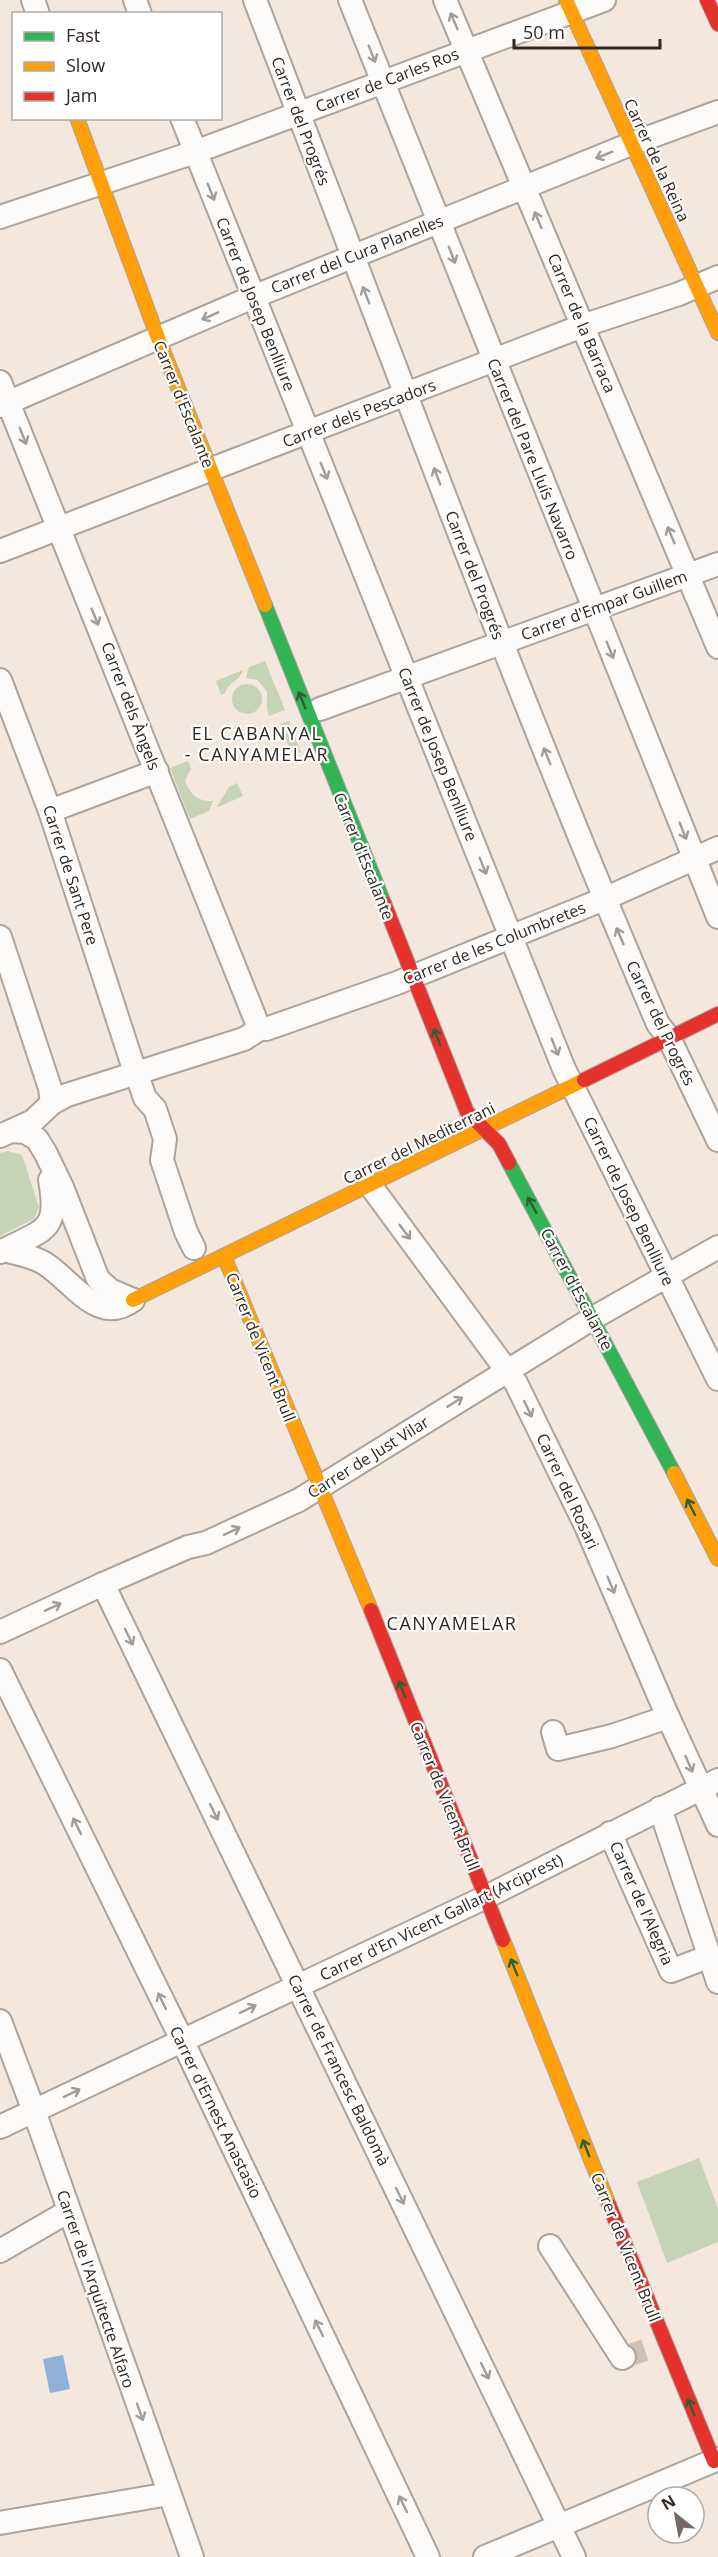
<svg xmlns="http://www.w3.org/2000/svg" width="718" height="2557" font-family="'Open Sans',sans-serif">
<rect width="100%" height="100%" fill="#f4e7de"/>
<!-- green -->
<g fill="#c6d3b5">
<polygon points="265,661 285,710 269,716 267,709 267,691 257,680 246,678 249,667"/>
<path d="M 243,670 C 239,682 229,681 225,693 L 221,695 L 216,681 Z"/>
<circle cx="247" cy="699" r="15"/>
<polygon points="289,721 301,752 292,755 280,724"/>
<path d="M 188,761 L 191,768 L 185,781 C 190,794 198,802 213,801 L 209,811 L 190,819 L 170,768 Z"/>
<polygon points="237,783 243,796 216,808 229,787"/>
<polygon points="8,1151 22,1155 39,1207 34,1219 0,1236 0,1153"/>
<polygon points="699,2158 718,2208 718,2242 667,2263 637,2182"/>
</g>
<!-- water -->
<polygon fill="#8fb0d7" points="63,2355 70,2389 50,2393 43,2359"/>
<g fill="none" stroke-linecap="round" stroke-linejoin="round">
<!-- street-tunnel -->
<polyline stroke="#cdc1b8" stroke-width="22" stroke-dasharray="22 11" stroke-linecap="butt" points="624,2357 651,2348"/>
<defs>
<g id="street">
<polyline points="33,0 38,14"/>
<polyline points="135,0 140,14"/>
<path d="M 255,0 C 387,342 513,687 658,1024 L 669,1038 L 718,1140"/>
<polyline points="350,0 718,917"/>
<polyline points="445,0 718,647"/>
<polyline points="182,118 564,1069 718,1379"/>
<polyline points="0,217 195,152 604,0"/>
<polyline points="0,382 257,1023 258,1030 244,1039 67,1095 52,1103 33,1121 0,1136"/>
<polyline points="0,406 253,297 631,144 718,112"/>
<polyline points="0,551 582,326 679,294 718,277"/>
<polyline points="0,680 50,811 135,1072"/>
<polyline points="320,709 718,564"/>
<polyline points="50,811 157,771"/>
<polyline points="0,937 50,1088 52,1103"/>
<polyline points="266,1029 397,983 604,899 718,848"/>
<polyline points="139,1081 145,1098 155,1109 165,1139 162,1160 186,1232 194,1248"/>
<polyline points="12,1131 25,1132 37,1139 45,1152 62,1187 98,1279 110,1290 133,1300"/>
<polyline points="370,1185 516,1383 586,1526 668,1717 718,1825"/>
<path d="M 4,1250 C 46,1229 59,1230 50,1180"/>
<path d="M 0,1252 L 4,1250 C 18,1254 32,1256 44,1263 C 72,1280 98,1327 133,1300"/>
<polyline points="103,1584 574,2557"/>
<polyline points="0,1632 103,1584 188,1547 206,1543 299,1500 593,1318 718,1247"/>
<polyline points="0,1670 182,2040 428,2557"/>
<polyline points="553,1732 558,1749 612,1736 668,1717"/>
<polyline points="660,1808 718,1982"/>
<polyline points="610,1833 671,1971 710,1956"/>
<polyline points="0,2021 34,2111 192,2557"/>
<polyline points="0,2127 486,1897 718,1780"/>
<polyline points="550,2246 622,2358 624,2357"/>
<polyline points="0,2251 69,2211"/>
<polyline points="0,2523 169,2494"/>
<polyline points="485,2557 718,2459"/>
</g>
<g id="fast">
<polyline points="265,605 384,903"/>
<polyline points="509,1163 674,1473"/>
</g>
<g id="slow">
<polyline points="566,0 718,333"/>
<polyline points="77,118 158,338 265,605"/>
<polyline points="224,1256 371,1610"/>
<polyline points="133,1300 584,1080"/>
<polyline points="674,1473 718,1559"/>
<polyline points="503,1940 609,2205"/>
</g>
<g id="jam">
<polyline points="707,0 718,24"/>
<polyline points="384,903 467,1112 499,1144 509,1163"/>
<polyline points="584,1080 718,1014"/>
<polyline points="371,1610 503,1940"/>
<polyline points="609,2205 714,2461"/>
</g>
</defs>
<!-- street casing -->
<use href="#street" stroke="#aca39b" stroke-width="26"/>
<!-- fast casing -->
<use href="#fast" stroke="#aca39b" stroke-width="16"/>
<!-- slow casing -->
<use href="#slow" stroke="#aca39b" stroke-width="16"/>
<!-- jam casing -->
<use href="#jam" stroke="#aca39b" stroke-width="16"/>
<!-- street -->
<use href="#street" stroke="#fdfbfa" stroke-width="22"/>
<!-- fast -->
<use href="#fast" stroke="#30b455" stroke-width="14"/>
<!-- slow -->
<use href="#slow" stroke="#ff9f0a" stroke-width="14"/>
<!-- jam -->
<use href="#jam" stroke="#e5322d" stroke-width="14"/>
</g>
<!-- one-way arrows -->
<defs><path id="oneway-shaft" d="M-6 0H5M1.5-3L5.5 0L1.5 3" fill="none" stroke-width="1.6" stroke-linecap="round" stroke-linejoin="round" transform="scale(1.5)"/></defs>
<g stroke="#a19c98">
<use href="#oneway-shaft" transform="translate(454 21) rotate(-113)"/>
<use href="#oneway-shaft" transform="translate(372 54) rotate(68)"/>
<use href="#oneway-shaft" transform="translate(604 155) rotate(158)"/>
<use href="#oneway-shaft" transform="translate(211 192) rotate(68)"/>
<use href="#oneway-shaft" transform="translate(538 220) rotate(-113)"/>
<use href="#oneway-shaft" transform="translate(452 255) rotate(69)"/>
<use href="#oneway-shaft" transform="translate(366 295) rotate(-111)"/>
<use href="#oneway-shaft" transform="translate(210 316) rotate(156)"/>
<use href="#oneway-shaft" transform="translate(23 436) rotate(68)"/>
<use href="#oneway-shaft" transform="translate(324 471) rotate(68)"/>
<use href="#oneway-shaft" transform="translate(437 476) rotate(-111)"/>
<use href="#oneway-shaft" transform="translate(671 535) rotate(-113)"/>
<use href="#oneway-shaft" transform="translate(95 617) rotate(68)"/>
<use href="#oneway-shaft" transform="translate(610 650) rotate(68)"/>
<use href="#oneway-shaft" transform="translate(547 756) rotate(-112)"/>
<use href="#oneway-shaft" transform="translate(683 831) rotate(68)"/>
<use href="#oneway-shaft" transform="translate(483 866) rotate(68)"/>
<use href="#oneway-shaft" transform="translate(620 936) rotate(-113)"/>
<use href="#oneway-shaft" transform="translate(555 1047) rotate(68)"/>
<use href="#oneway-shaft" transform="translate(405 1232) rotate(53)"/>
<use href="#oneway-shaft" transform="translate(455 1402) rotate(-32)"/>
<use href="#oneway-shaft" transform="translate(528 1409) rotate(64)"/>
<use href="#oneway-shaft" transform="translate(232 1531) rotate(-25)"/>
<use href="#oneway-shaft" transform="translate(611 1585) rotate(67)"/>
<use href="#oneway-shaft" transform="translate(53 1607) rotate(-25)"/>
<use href="#oneway-shaft" transform="translate(129 1637) rotate(64)"/>
<use href="#oneway-shaft" transform="translate(689 1764) rotate(66)"/>
<use href="#oneway-shaft" transform="translate(214 1812) rotate(64)"/>
<use href="#oneway-shaft" transform="translate(77 1826) rotate(-116)"/>
<use href="#oneway-shaft" transform="translate(162 2001) rotate(-116)"/>
<use href="#oneway-shaft" transform="translate(248 2009) rotate(-25)"/>
<use href="#oneway-shaft" transform="translate(72 2093) rotate(-26)"/>
<use href="#oneway-shaft" transform="translate(400 2196) rotate(64)"/>
<use href="#oneway-shaft" transform="translate(319 2328) rotate(-116)"/>
<use href="#oneway-shaft" transform="translate(485 2371) rotate(64)"/>
<use href="#oneway-shaft" transform="translate(140 2412) rotate(70)"/>
<use href="#oneway-shaft" transform="translate(403 2504) rotate(-116)"/>
</g>
<g stroke="#305f36">
<use href="#oneway-shaft" transform="translate(302 700) rotate(-112)"/>
<use href="#oneway-shaft" transform="translate(437 1037) rotate(-112)"/>
<use href="#oneway-shaft" transform="translate(532 1205) rotate(-119)"/>
<use href="#oneway-shaft" transform="translate(691 1507) rotate(-117)"/>
<use href="#oneway-shaft" transform="translate(402 1689) rotate(-112)"/>
<use href="#oneway-shaft" transform="translate(514 1967) rotate(-112)"/>
<use href="#oneway-shaft" transform="translate(586 2148) rotate(-112)"/>
<use href="#oneway-shaft" transform="translate(691 2407) rotate(-113)"/>
</g>
<g text-anchor="middle" stroke-width="4.5" stroke-linejoin="round" paint-order="stroke">
<!-- street labels -->
<g font-size="16" fill="#302721" stroke="#fff">
<text transform="translate(387 80) rotate(-21)" y="6">Carrer de Carles Ros</text>
<text transform="translate(301 121) rotate(69)" y="6">Carrer del Progrés</text>
<text transform="translate(657 160) rotate(65)" y="6">Carrer de la Reina</text>
<text transform="translate(357 254) rotate(-22)" y="6">Carrer del Cura Planelles</text>
<text transform="translate(256 304) rotate(68)" y="6">Carrer de Josep Benlliure</text>
<text transform="translate(582 323) rotate(67)" y="6">Carrer de la Barraca</text>
<text transform="translate(184 404) rotate(68)" y="6">Carrer d'Escalante</text>
<text transform="translate(359 413) rotate(-21)" y="6">Carrer dels Pescadors</text>
<text transform="translate(533 459) rotate(68)" y="6">Carrer del Pare Lluís Navarro</text>
<text transform="translate(475 575) rotate(69)" y="6">Carrer del Progrés</text>
<text transform="translate(604 605) rotate(-20)" y="6">Carrer d'Empar Guillem</text>
<text transform="translate(131 706) rotate(69)" y="6">Carrer dels Àngels</text>
<text transform="translate(438 754) rotate(68)" y="6">Carrer de Josep Benlliure</text>
<text transform="translate(364 856) rotate(68)" y="6">Carrer d'Escalante</text>
<text transform="translate(71 875) rotate(72)" y="6">Carrer de Sant Pere</text>
<text transform="translate(494 943) rotate(-22)" y="6">Carrer de les Columbretes</text>
<text transform="translate(661 1023) rotate(64)" y="6">Carrer del Progrés</text>
<text transform="translate(419 1143) rotate(-26)" y="6">Carrer del Mediterrani</text>
<text transform="translate(629 1201) rotate(64)" y="6">Carrer de Josep Benlliure</text>
<text transform="translate(577 1289) rotate(62)" y="6">Carrer d'Escalante</text>
<text transform="translate(261 1347) rotate(68)" y="6">Carrer de Vicent Brull</text>
<text transform="translate(368 1457) rotate(-32)" y="6">Carrer de Just Vilar</text>
<text transform="translate(568 1491) rotate(65)" y="6">Carrer del Rosari</text>
<text transform="translate(445 1796) rotate(68)" y="6">Carrer de Vicent Brull</text>
<text transform="translate(642 1903) rotate(66)" y="6">Carrer de l'Alegria</text>
<text transform="translate(441 1917) rotate(-26)" y="6">Carrer d'En Vicent Gallart (Arciprest)</text>
<text transform="translate(339 2070) rotate(64)" y="6">Carrer de Francesc Baldomà</text>
<text transform="translate(216 2112) rotate(64)" y="6">Carrer d'Ernest Anastasio</text>
<text transform="translate(626 2247) rotate(68)" y="6">Carrer de Vicent Brull</text>
<text transform="translate(96 2289) rotate(71)" y="6">Carrer de l'Arquitecte Alfaro</text>
</g>
<!-- neighbourhood labels -->
<g font-size="18" letter-spacing="1.5" fill="#302721" stroke="#fff">
<text x="257" y="740">EL CABANYAL<tspan x="257" dy="21">- CANYAMELAR</tspan></text>
<text x="452" y="1630">CANYAMELAR</text>
</g>
</g>
<!-- legend -->
<rect x="12" y="12" width="210" height="108" fill="#ffffff" stroke="#aca9a6" stroke-width="1.5"/>
<rect x="24" y="32" width="30" height="9" fill="#30b455" stroke="#aca9a6" stroke-width="1.5"/>
<text x="66" y="42" font-size="18" fill="#302721">Fast</text>
<rect x="24" y="62" width="30" height="9" fill="#ff9f0a" stroke="#aca9a6" stroke-width="1.5"/>
<text x="66" y="72" font-size="18" fill="#302721">Slow</text>
<rect x="24" y="92" width="30" height="9" fill="#e5322d" stroke="#aca9a6" stroke-width="1.5"/>
<text x="66" y="102" font-size="18" fill="#302721">Jam</text>
<!-- north arrow -->
<g transform="translate(676 2515) rotate(329)"><circle r="28" fill="#ffffff" stroke="#aca9a6" stroke-width="1.5"/>
<path d="M0-4.5L10 22L0 15L-10 22Z" fill="#756a63"/>
<text y="-9" font-size="16" font-weight="bold" text-anchor="middle" fill="#302721">N</text>
</g>
<!-- scale -->
<path d="M514 39v9h146v-9" fill="none" stroke="#302721" stroke-width="3"/>
<text x="523" y="39" font-size="18" fill="#302721" stroke="#ffffff" stroke-width="4.5" paint-order="stroke">50 m</text>
</svg>
